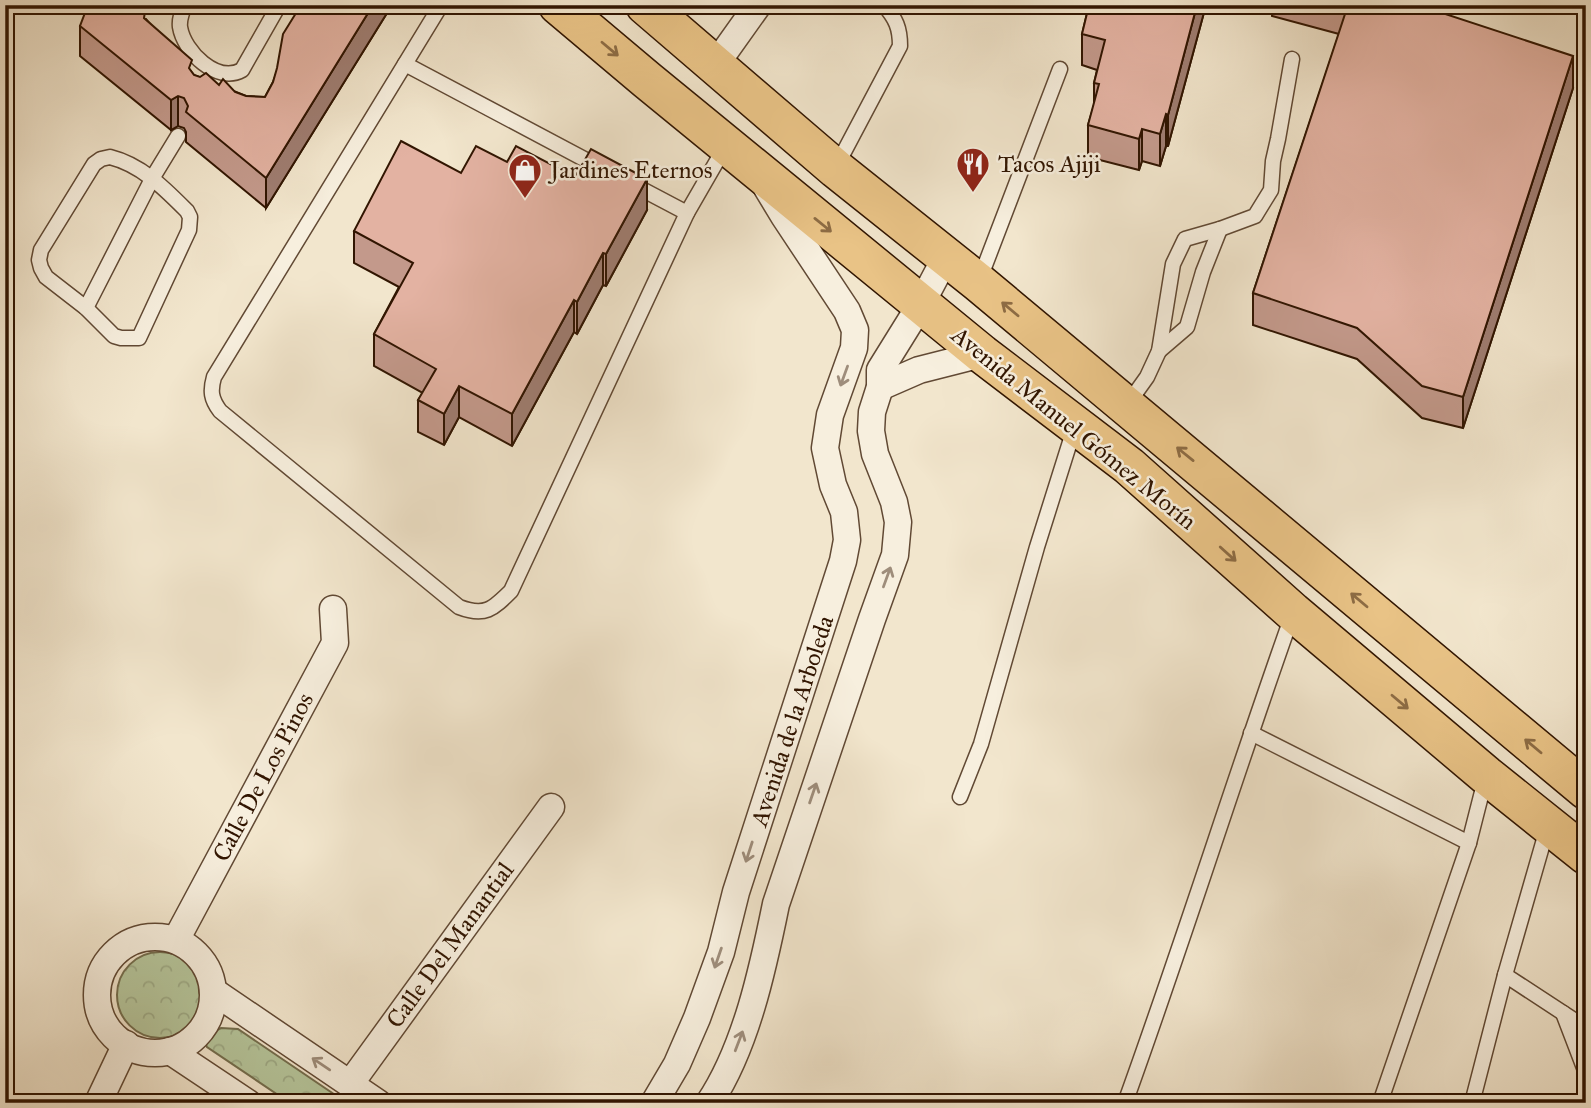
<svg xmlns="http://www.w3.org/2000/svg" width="1591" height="1108" font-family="'IM FELL Great Primer',serif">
<defs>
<pattern id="forest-crowns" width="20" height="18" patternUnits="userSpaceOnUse" patternTransform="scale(1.75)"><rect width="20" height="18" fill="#b6c69c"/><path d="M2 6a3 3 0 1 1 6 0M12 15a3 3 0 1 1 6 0" fill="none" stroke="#9da985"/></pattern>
</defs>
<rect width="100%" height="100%" fill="#f2e6cd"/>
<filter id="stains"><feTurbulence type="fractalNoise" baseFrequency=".00286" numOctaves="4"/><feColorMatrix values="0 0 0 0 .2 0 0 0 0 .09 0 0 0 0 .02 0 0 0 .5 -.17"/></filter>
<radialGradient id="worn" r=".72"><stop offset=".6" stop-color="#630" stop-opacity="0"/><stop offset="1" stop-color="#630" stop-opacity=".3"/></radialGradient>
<!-- forest -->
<g fill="url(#forest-crowns)" stroke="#746e4e" stroke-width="2">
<circle cx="160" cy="995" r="43"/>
<polygon points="221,1028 238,1029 347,1103 290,1103 207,1047 205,1042 208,1035"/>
</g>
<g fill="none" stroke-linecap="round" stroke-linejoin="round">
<defs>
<g id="service">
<path d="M 185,5 C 182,12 179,19 180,27 C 184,52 217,84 242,70 L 279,5"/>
<path d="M 441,5 L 214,377 C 210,391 211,399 220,411 L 459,607 C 485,617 493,609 511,591 L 687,213 L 725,147"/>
<polyline points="405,64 601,168"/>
<path d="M 110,157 C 142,165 165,189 187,211 L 190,217 L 189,230 L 139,338 L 121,338 L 114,336 L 86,308 L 46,277 L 41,268 L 39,260 L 41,250 L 94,164 L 101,159 Z"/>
<path d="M 836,167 L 900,46 C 900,28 896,19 884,5"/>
<polyline points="632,184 687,213"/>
<polyline points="979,281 1060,69"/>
<polyline points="86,308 153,177 178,136"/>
<polyline points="1159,351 1187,327 1203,272 1220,229"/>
<polyline points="1127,405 1147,377 1159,351 1173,264 1185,239 1220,229 1255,216 1271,190 1273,161 1278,139 1292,59"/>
<polyline points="1251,733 1469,843"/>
<polyline points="960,797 981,744 1037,547 1075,426"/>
<polyline points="1505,975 1586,1028"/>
<polyline points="1563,1013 1586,1073"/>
<path d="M 1125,1103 C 1184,940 1235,776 1293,613"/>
<polyline points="1380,1103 1469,843 1485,780"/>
<polyline points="1472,1103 1505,975 1547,829"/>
</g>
<g id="minor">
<polyline points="716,64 758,5"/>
<polyline points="880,387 919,370 982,354"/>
<circle cx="155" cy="995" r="58"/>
<polyline points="176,940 335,643 333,609"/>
<polyline points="213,991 378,1103"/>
<polyline points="170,1051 248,1103"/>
<polyline points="350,1084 551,807"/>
<polyline points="98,1103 126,1044"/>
<polyline points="654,1103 677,1064 697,1018 721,952 736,892 843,561 847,540 844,512 833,485 825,448 830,415 854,348 855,330 847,311 784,216 767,188"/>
<path d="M 709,1103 C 746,1048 763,968 776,904 L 872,619 L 895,555 L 898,522 L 894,502 L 875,454 L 871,431 L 872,412 L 880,387 L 880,370 L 921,304 L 946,257"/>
</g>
<g id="primary">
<polyline points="558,5 647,80 982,354 1129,466 1293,612 1486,775 1586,855"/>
<polyline points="645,5 836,169 979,283 1586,790"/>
</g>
</defs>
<!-- service casing -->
<use href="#service" stroke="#614934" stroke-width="17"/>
<!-- minor casing -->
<use href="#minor" stroke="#614934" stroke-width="29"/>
<!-- primary casing -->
<use href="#primary" stroke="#311501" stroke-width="41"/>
<!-- service -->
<use href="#service" stroke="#f7efde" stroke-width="14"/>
<!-- minor -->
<use href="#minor" stroke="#f7efde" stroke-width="26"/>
<!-- primary -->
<use href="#primary" stroke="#e9c386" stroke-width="38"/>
</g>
<!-- wall -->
<g fill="#c3998b" stroke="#311501" stroke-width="2">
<polygon points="301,5 392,5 266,208 186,142 186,132 184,128 178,126 171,130 80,56 80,26 146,19 194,75 246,96 265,97 273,82"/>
<polygon points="1089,5 1206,5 1168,146 1166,146 1160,166 1142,161 1139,170 1088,157 1088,125 1094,105 1094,83 1097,70 1082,65 1082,34"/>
<polygon points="1272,5 1418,5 1573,88 1463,428 1422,418 1357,359 1253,325 1253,293 1339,34 1272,16"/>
<polygon points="507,162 575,177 647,210 606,286 603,285 577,334 574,332 512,446 459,417 444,445 418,432 418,400 423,393 374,366 374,334 399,287 354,263 354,231 461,173"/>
</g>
<!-- shaded-wall -->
<g fill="#9f7d71" stroke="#311501" stroke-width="2">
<polygon points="373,5 392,5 266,208 266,178"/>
<polygon points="1197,5 1206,5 1168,146 1168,115"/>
<polygon points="1573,56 1573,88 1463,428 1463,397"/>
<polygon points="178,96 178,126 171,130 171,100"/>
<polygon points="1166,114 1166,146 1160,166 1160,134"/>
<polygon points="1142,129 1142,161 1139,170 1139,139"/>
<polygon points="647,179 647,210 606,286 606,254"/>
<polygon points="603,253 603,285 577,334 577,302"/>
<polygon points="574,300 574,332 512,446 512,414"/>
<polygon points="459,386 459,417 444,445 444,414"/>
</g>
<!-- building -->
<g fill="#e3b2a2" stroke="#311501" stroke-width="2">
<polygon points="88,5 146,5 144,18 192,60 189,68 194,75 200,77 206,73 219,85 223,79 235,92 246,96 265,97 273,82 277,68 283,34 301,5 373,5 266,178 186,112 188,106 184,98 178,96 171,100 80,26"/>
<polygon points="1089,5 1197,5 1168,115 1166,114 1160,134 1142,129 1139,139 1088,125 1099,84 1094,83 1105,40 1082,34"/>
<polygon points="1348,5 1418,5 1573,56 1463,397 1422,386 1357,328 1253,293"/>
<polygon points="401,141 461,173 476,146 507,162 516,146 575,177 591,149 647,179 606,254 603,253 577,302 574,300 512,414 459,386 444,414 418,400 436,369 374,334 413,263 354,231"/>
<polygon points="1507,1097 1524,1103 1505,1103"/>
</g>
<!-- one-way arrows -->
<defs><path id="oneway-shaft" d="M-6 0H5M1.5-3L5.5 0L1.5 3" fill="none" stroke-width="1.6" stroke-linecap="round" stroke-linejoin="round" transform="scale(1.75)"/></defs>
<g stroke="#8d6c44">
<use href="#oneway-shaft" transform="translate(610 49) rotate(40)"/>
<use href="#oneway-shaft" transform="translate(823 225) rotate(39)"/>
<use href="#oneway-shaft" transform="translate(1010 309) rotate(-140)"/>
<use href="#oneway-shaft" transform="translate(1185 454) rotate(-141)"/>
<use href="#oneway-shaft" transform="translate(1228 554) rotate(42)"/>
<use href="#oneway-shaft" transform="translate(1359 600) rotate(-140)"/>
<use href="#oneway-shaft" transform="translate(1400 702) rotate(40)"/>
<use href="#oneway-shaft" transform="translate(1533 746) rotate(-140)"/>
</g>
<g stroke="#9e8d7b">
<use href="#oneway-shaft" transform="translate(844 376) rotate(110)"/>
<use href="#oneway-shaft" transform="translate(887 577) rotate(-70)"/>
<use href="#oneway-shaft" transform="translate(813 793) rotate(-71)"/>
<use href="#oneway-shaft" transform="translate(749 852) rotate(108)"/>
<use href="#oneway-shaft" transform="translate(718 958) rotate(109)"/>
<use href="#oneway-shaft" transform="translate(739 1041) rotate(-69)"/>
<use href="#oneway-shaft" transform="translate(321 1064) rotate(-146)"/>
</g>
<!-- icons -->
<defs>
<symbol id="restaurant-pin" viewBox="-11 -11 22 30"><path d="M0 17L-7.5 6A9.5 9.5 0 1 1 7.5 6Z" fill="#8f2418" stroke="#f7efde"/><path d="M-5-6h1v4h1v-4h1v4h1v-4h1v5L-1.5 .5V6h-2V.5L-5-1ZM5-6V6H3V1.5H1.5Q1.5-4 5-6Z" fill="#fff"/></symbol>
<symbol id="shop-pin" viewBox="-11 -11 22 30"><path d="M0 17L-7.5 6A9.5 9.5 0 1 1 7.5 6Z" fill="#8f2418" stroke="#f7efde"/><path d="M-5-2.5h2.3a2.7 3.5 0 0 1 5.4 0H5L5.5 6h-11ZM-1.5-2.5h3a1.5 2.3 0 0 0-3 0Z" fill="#fff"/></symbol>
</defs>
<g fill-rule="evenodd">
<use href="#restaurant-pin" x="954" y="145" width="38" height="52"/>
<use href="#shop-pin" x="506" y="151" width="38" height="52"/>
</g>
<g text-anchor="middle" stroke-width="5" stroke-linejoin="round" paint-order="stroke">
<!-- poi labels -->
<g font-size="24" fill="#311501" stroke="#f7efde" text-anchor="start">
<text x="998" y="172">Tacos Ajiji</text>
<text x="550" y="178">Jardines Eternos</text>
</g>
<!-- street labels -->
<g font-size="24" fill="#311501" stroke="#f7efde">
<text transform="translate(1074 428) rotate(39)" y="8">Avenida Manuel Gómez Morín</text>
<text transform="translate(792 721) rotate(-72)" y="8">Avenida de la Arboleda</text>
<text transform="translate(263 777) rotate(-62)" y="8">Calle De Los Pinos</text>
<text transform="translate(450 945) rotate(-54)" y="8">Calle Del Manantial</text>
</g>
</g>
<!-- margin -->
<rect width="1591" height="1108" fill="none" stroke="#f2e6cd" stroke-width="28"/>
<rect x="7" y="7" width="1577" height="1094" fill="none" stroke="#311501" stroke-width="3.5"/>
<rect x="14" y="14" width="1563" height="1080" fill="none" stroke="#311501" stroke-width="2"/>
<rect width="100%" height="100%" filter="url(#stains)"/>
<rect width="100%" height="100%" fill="url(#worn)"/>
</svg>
